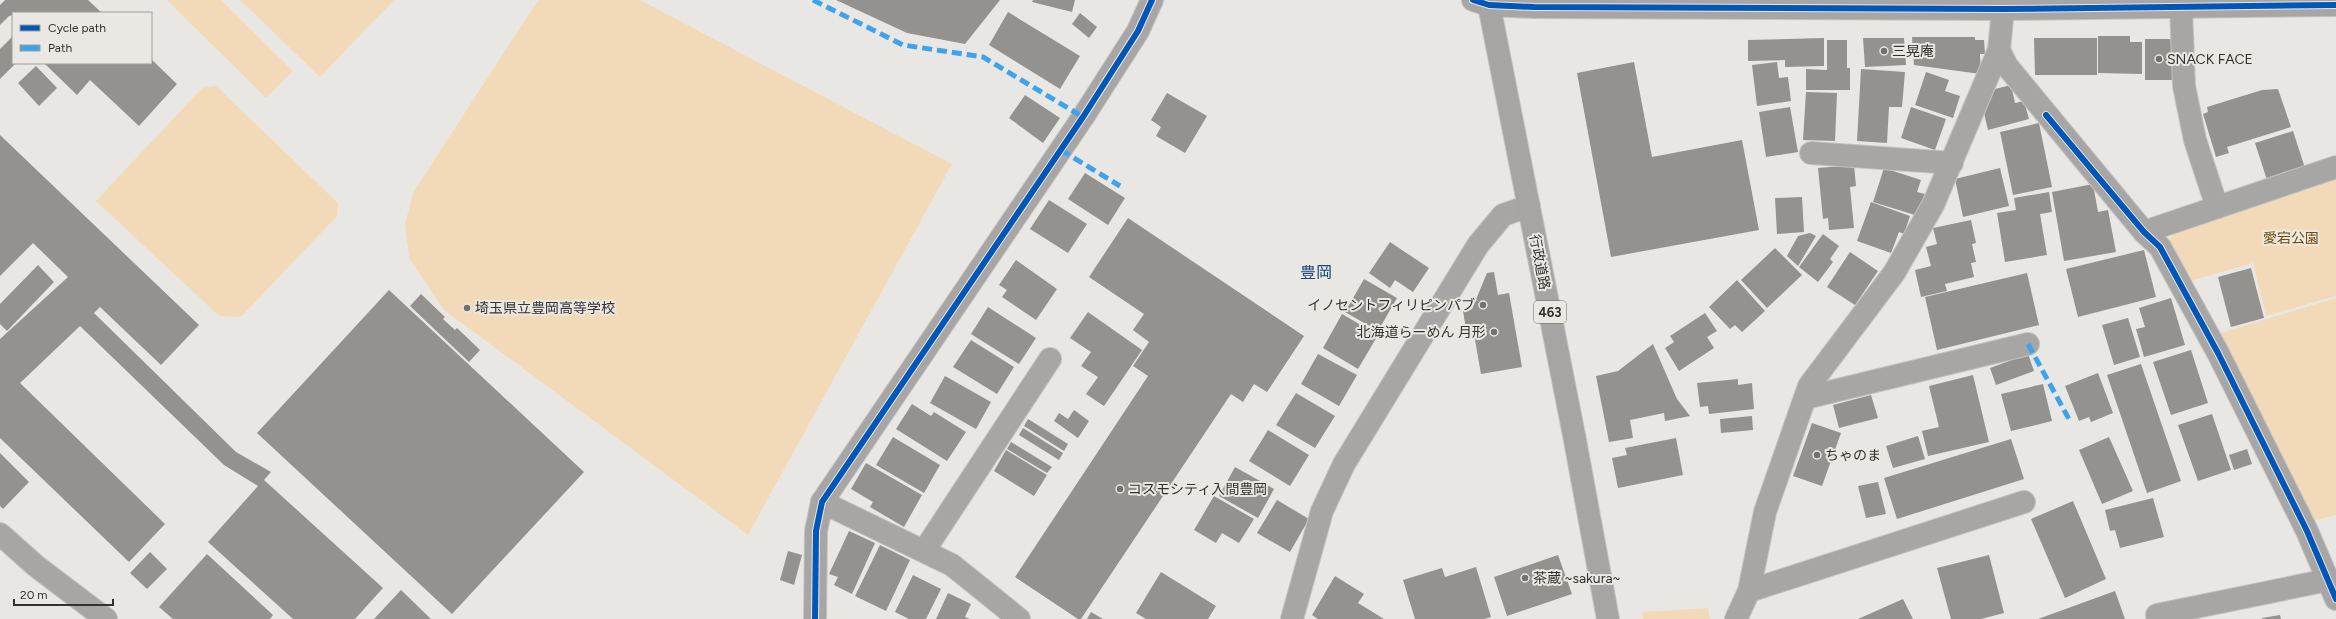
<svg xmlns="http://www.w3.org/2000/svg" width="2336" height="619" font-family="Figtree,'Noto Sans JP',sans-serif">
<rect width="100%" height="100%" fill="#e9e7e4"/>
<!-- green -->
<g fill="#f2dab9">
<polygon points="167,0 221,0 293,71 266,98"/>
<polygon points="240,0 394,0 320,77"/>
<polygon points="538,0 640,0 952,164 748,535 444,310 409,258 405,224 414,191"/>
<polygon points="216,86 338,203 337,216 241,317 219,316 96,201 202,88"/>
<polygon points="2336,175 2336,296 2266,316 2253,263 2190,281 2169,243 2173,231"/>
<polygon points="2336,298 2336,515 2313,521 2220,333"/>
<polygon points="1708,608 1710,619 1643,619 1642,612"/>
</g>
<!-- building -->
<g fill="#93928f">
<polygon points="5,0 88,0 102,13 13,13 13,15 9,16 0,25 0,5"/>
<polygon points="836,0 1000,0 965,44 907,33"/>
<polygon points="1033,0 1075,0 1072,12 1032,2"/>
<polygon points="1008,12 1080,56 1060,89 989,45"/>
<polygon points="1080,13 1097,27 1089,38 1072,24"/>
<polygon points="13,36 13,63 16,63 0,79 0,49"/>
<polygon points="2098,36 2130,36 2130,42 2142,42 2142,74 2098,73"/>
<polygon points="1912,37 1975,37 1975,40 1984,40 1985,54 1980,54 1981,74 1914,65"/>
<polygon points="1824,38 1824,66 1785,67 1785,60 1748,61 1748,40"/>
<polygon points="1863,38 1904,38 1906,65 1865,67"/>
<polygon points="2034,38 2097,38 2097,75 2035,75"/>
<polygon points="2145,39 2173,39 2174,80 2145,80"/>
<polygon points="1827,40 1847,40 1847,68 1850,68 1850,90 1806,90 1806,69 1827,70"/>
<polygon points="151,59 177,84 139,126 90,80 77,95 45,64 151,63"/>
<polygon points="1634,62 1652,157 1742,140 1759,230 1611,257 1577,73"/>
<polygon points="1777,62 1779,78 1788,77 1791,101 1757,106 1752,65"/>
<polygon points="36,66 57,88 39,106 18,83"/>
<polygon points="1861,69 1905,72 1902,107 1889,107 1887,143 1857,141"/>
<polygon points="1926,72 1949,80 1945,91 1960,96 1953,118 1915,105"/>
<polygon points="2011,85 2015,103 2024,101 2029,119 1988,130 1984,113 1995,89"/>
<polygon points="2278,89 2291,127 2227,147 2229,153 2216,157 2203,114 2208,112 2207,107 2262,90"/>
<polygon points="1806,92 1837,93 1835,141 1803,140"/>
<polygon points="1167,93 1207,116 1185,153 1156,136 1161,127 1151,120"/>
<polygon points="1025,95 1060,118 1043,143 1009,118"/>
<polygon points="1790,107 1798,152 1766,157 1759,112"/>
<polygon points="1911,107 1946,119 1935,150 1901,138"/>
<polygon points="2039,123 2052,187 2013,195 2000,132"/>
<polygon points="2293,131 2305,168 2267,180 2255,143"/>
<polygon points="0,135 199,325 161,365 100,307 94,313 236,452 271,472 264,480 383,588 355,619 293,619 208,542 258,486 224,465 80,326 20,383 165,524 129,562 0,438 0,339 68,277 33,243 0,276"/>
<polygon points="1854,165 1856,186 1850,187 1854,228 1829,230 1828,218 1823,219 1818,168"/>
<polygon points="1884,168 1921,180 1917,192 1925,194 1918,216 1873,202"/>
<polygon points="2000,168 2009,206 1963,217 1955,179"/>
<polygon points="1085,173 1125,198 1108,225 1068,199"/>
<polygon points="2093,184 2098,212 2108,210 2116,252 2064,261 2052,192"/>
<polygon points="2049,192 2052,212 2040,214 2047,255 2005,262 1997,213 2016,210 2014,198"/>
<polygon points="1802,197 1804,232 1777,234 1775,198"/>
<polygon points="1049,200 1087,224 1068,253 1030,229"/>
<polygon points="1871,202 1910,216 1904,234 1899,232 1891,253 1857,241"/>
<polygon points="1128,218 1304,336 1267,392 1254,384 1243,402 1231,394 1081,619 1078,619 1015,577 1148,376 1133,366 1149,342 1133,330 1144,314 1089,277"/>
<polygon points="1971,220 1976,243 1972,244 1976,262 1971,263 1974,277 1945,284 1947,291 1921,297 1915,270 1931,266 1926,247 1937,244 1933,228"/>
<polygon points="1810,233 1816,236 1798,266 1787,256 1798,236"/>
<polygon points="1823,234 1839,246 1830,259 1833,262 1818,282 1799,267"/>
<polygon points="1390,242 1429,268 1413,292 1395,280 1390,288 1369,273"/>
<polygon points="1775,248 1802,275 1767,308 1741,280"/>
<polygon points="2144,250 2156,297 2078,317 2066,269"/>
<polygon points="1850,252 1878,271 1855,305 1827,287"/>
<polygon points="1016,260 1057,289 1036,320 1002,297 1007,290 999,285"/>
<polygon points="38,265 54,282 7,331 0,324 0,304"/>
<polygon points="2251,268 2264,318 2231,327 2218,277"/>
<polygon points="1494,272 1498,295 1509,293 1522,367 1481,374 1474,334 1467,335 1463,311 1472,309 1487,273"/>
<polygon points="2027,273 2039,325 1937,350 1925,297"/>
<polygon points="1364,279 1397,298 1378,331 1345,312"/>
<polygon points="1737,280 1765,311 1742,332 1735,325 1730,329 1709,307"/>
<polygon points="389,290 584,472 452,614 257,433"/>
<polygon points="421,294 445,317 443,319 455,330 457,328 480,350 469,362 410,306"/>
<polygon points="2171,298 2185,345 2144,357 2136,329 2145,327 2139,308"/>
<polygon points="988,307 1036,338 1019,364 971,334"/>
<polygon points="1088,312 1142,350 1104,406 1086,394 1098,377 1081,366 1091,352 1070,338"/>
<polygon points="1705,313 1717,331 1707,337 1714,348 1679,371 1665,348 1674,342 1670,336"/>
<polygon points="1342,314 1378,335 1358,369 1323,348"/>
<polygon points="2128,318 2140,357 2114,365 2102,325"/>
<polygon points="971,340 1014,367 997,394 953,367"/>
<polygon points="1653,344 1677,399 1690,416 1665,421 1664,413 1630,420 1633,438 1609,442 1596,376 1618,371"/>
<polygon points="2191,350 2208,403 2171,415 2153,362"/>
<polygon points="1318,354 1357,375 1339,406 1301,384"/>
<polygon points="2028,354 2034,371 1996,385 1990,368"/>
<polygon points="2141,364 2181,481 2147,493 2107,375"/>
<polygon points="2098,373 2113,413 2091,422 2089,417 2079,421 2065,386"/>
<polygon points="1973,375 1989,442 1928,456 1922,431 1939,427 1929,386"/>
<polygon points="945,376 991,402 976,429 930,403"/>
<polygon points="1738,379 1738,385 1752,383 1754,409 1709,414 1708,406 1700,407 1697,383"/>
<polygon points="2043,384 2052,421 2011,431 2001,394"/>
<polygon points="1296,393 1335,416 1315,448 1276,425"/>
<polygon points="1871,395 1878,418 1839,428 1833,405"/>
<polygon points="912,404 931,416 934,412 966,432 947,461 896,429"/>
<polygon points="1074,410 1089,421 1078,438 1054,421 1059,413 1068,419"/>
<polygon points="2212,414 2231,470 2198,481 2178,425"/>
<polygon points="1752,416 1753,430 1721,433 1720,419"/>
<polygon points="1028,419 1068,444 1064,451 1024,426"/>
<polygon points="1812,423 1841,433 1822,486 1793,476"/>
<polygon points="1023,428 1063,453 1059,460 1019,435"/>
<polygon points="1268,430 1309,455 1290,486 1249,461"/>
<polygon points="1918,436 1925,459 1893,468 1886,446"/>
<polygon points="893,437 940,465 924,493 876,465"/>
<polygon points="2109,437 2133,491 2102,504 2079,450"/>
<polygon points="1676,438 1683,475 1618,488 1612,458 1627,455 1625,448"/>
<polygon points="2011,439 2024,479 1897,519 1884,478"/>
<polygon points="1011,442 1052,467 1047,473 1007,449"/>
<polygon points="2247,449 2252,464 2234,470 2229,455"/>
<polygon points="1006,450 1047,475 1034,496 994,471"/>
<polygon points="0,453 29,482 3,509 0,506"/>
<polygon points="866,463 922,495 904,527 870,507 873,502 851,489"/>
<polygon points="1235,467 1274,489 1258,518 1219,496"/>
<polygon points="1878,482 1886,514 1866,518 1858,486"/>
<polygon points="1214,496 1254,519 1239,543 1222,533 1216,543 1194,530"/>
<polygon points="2153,498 2164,537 2120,548 2115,530 2110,531 2105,510"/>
<polygon points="1277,500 1309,519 1290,552 1257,533"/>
<polygon points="2073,501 2106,579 2065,598 2031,519"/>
<polygon points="849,531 875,543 852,594 834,585 838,577 829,574"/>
<polygon points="880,545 910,560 886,611 855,596"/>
<polygon points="788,551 802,555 794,585 780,580"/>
<polygon points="150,552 167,569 147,589 130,573"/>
<polygon points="207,554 273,615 270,619 173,619 159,607"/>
<polygon points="1558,555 1572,594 1507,616 1494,577"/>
<polygon points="1989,555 2004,613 1981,619 1951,619 1937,568"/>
<polygon points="1476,567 1491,617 1484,619 1415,619 1403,580 1442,568 1445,577"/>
<polygon points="1161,572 1216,606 1208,619 1146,619 1136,613"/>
<polygon points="913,575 941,589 926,619 909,619 895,612"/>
<polygon points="1335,576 1364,594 1358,603 1384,619 1318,619 1312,615"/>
<polygon points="401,590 431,619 374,619"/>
<polygon points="2115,591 2125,619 2038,619"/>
<polygon points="948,593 971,604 965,617 970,619 936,619"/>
<polygon points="1903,599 1913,619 1858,619"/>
<polygon points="1091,612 1103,619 1087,619"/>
<polygon points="2280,615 2281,619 2262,619 2262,618"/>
</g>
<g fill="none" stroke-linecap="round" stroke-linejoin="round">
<defs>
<g id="minor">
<polyline points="1473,0 1489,5 1534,7 2003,9 2336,5"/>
<polyline points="2181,7 2184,86 2195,140 2217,207"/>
<polyline points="1999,50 2007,66 2144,232 2160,247 2218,353 2307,531 2336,599"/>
<polyline points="1811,153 1952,163"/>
<polyline points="2144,232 2336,167"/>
<polyline points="1805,398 2028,344"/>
<polyline points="822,502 952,565 1019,619"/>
<polyline points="0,534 36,566 106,619"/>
<polyline points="924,551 1050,359"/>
<polyline points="1749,591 2024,502"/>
<polyline points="2157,615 2328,580"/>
<polyline points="815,619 816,531 822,502 1083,117 1138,31 1152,0"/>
<polyline points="1292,619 1322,511 1344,464 1478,245 1503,215 1529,206"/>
<polyline points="1736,619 1749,591 1765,512 1809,386 1894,273 1933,205 1999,50 2003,9"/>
</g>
<polyline id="highway" points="1488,0 1574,435 1608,619"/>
</defs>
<!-- minor casing -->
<use href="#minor" stroke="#c4c3c1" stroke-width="24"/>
<!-- highway casing -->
<use href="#highway" stroke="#c4c3c1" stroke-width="24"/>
<!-- minor -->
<use href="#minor" stroke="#a8a6a5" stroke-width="22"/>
<!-- highway -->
<use href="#highway" stroke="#a6a5a3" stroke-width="22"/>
<!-- quiet -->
<g stroke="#3ea3eb" stroke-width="5" stroke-dasharray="10 5" stroke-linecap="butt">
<polyline points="813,0 903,45 983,57 1083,117"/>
<polyline points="1061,150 1120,186"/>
<polyline points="2028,344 2070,421"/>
</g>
<defs>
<g id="cycleway">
<polyline points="1473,0 1489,5 1534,7 2003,9 2336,5"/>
<polyline points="2046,115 2144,232 2160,247 2218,353 2307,531 2336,599"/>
<polyline points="815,619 816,531 822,502 1083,117 1138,31 1152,0"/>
</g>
</defs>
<!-- cycleway casing -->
<use href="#cycleway" stroke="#ebe7e2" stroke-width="8"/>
<!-- cycleway -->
<use href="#cycleway" stroke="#0057b8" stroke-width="6"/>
</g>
<!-- markers -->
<g fill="#73716f" stroke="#ebe7e2" stroke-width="1.5">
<circle cx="1884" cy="51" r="4"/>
<circle cx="2159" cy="59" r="4"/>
<circle cx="1483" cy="305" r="4"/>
<circle cx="467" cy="308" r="4"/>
<circle cx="1494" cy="332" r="4"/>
<circle cx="1817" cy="455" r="4"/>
<circle cx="1120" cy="489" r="4"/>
<circle cx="1525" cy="578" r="4"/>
</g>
<g text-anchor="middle" stroke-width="4" stroke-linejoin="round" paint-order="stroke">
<!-- shield labels -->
<rect fill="#ebe7e2" stroke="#6a6865" stroke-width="1" x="1534" y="301" width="32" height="22" rx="3"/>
<g font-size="13" font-weight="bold" fill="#333230">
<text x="1550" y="317">463</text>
</g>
<!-- poi labels -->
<g font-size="14" fill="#333230" stroke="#ebe7e2" text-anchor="start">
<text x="1892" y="56">三晃庵</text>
<text x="2167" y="64">SNACK FACE</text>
<text x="1475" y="310" text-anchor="end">イノセントフィリピンパブ</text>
<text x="475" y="313">埼玉県立豊岡高等学校</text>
<text x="1486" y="337" text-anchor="end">北海道らーめん 月形</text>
<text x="1825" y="460">ちゃのま</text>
<text x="1128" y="494">コスモシティ入間豊岡</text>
<text x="1533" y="583">茶蔵 ~sakura~</text>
</g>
<!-- park labels -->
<g font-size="14" fill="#704c06" stroke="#ebe7e2">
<text x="2291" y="243">愛宕公園</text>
</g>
<!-- street labels -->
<g font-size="14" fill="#333230" stroke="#ebe7e2">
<text transform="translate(1540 262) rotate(79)" y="5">行政道路</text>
</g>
<!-- quarter labels -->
<g font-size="16" fill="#1d467b" stroke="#ebe7e2">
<text x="1316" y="278">豊岡</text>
</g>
</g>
<!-- legend -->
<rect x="12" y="12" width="140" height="52" fill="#ebe7e2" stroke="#a19f9b"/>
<rect x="20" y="25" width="20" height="6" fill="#0057b8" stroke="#a19f9b"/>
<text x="48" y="32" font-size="12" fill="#333230">Cycle path</text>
<rect x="20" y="45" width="20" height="6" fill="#3ea3eb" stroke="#a19f9b"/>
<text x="48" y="52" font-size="12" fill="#333230">Path</text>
<!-- scale -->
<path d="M14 599v6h99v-6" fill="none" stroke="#333230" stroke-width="2"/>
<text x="20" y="599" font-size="12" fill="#333230" stroke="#ebe7e2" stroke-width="3" paint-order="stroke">20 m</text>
</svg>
